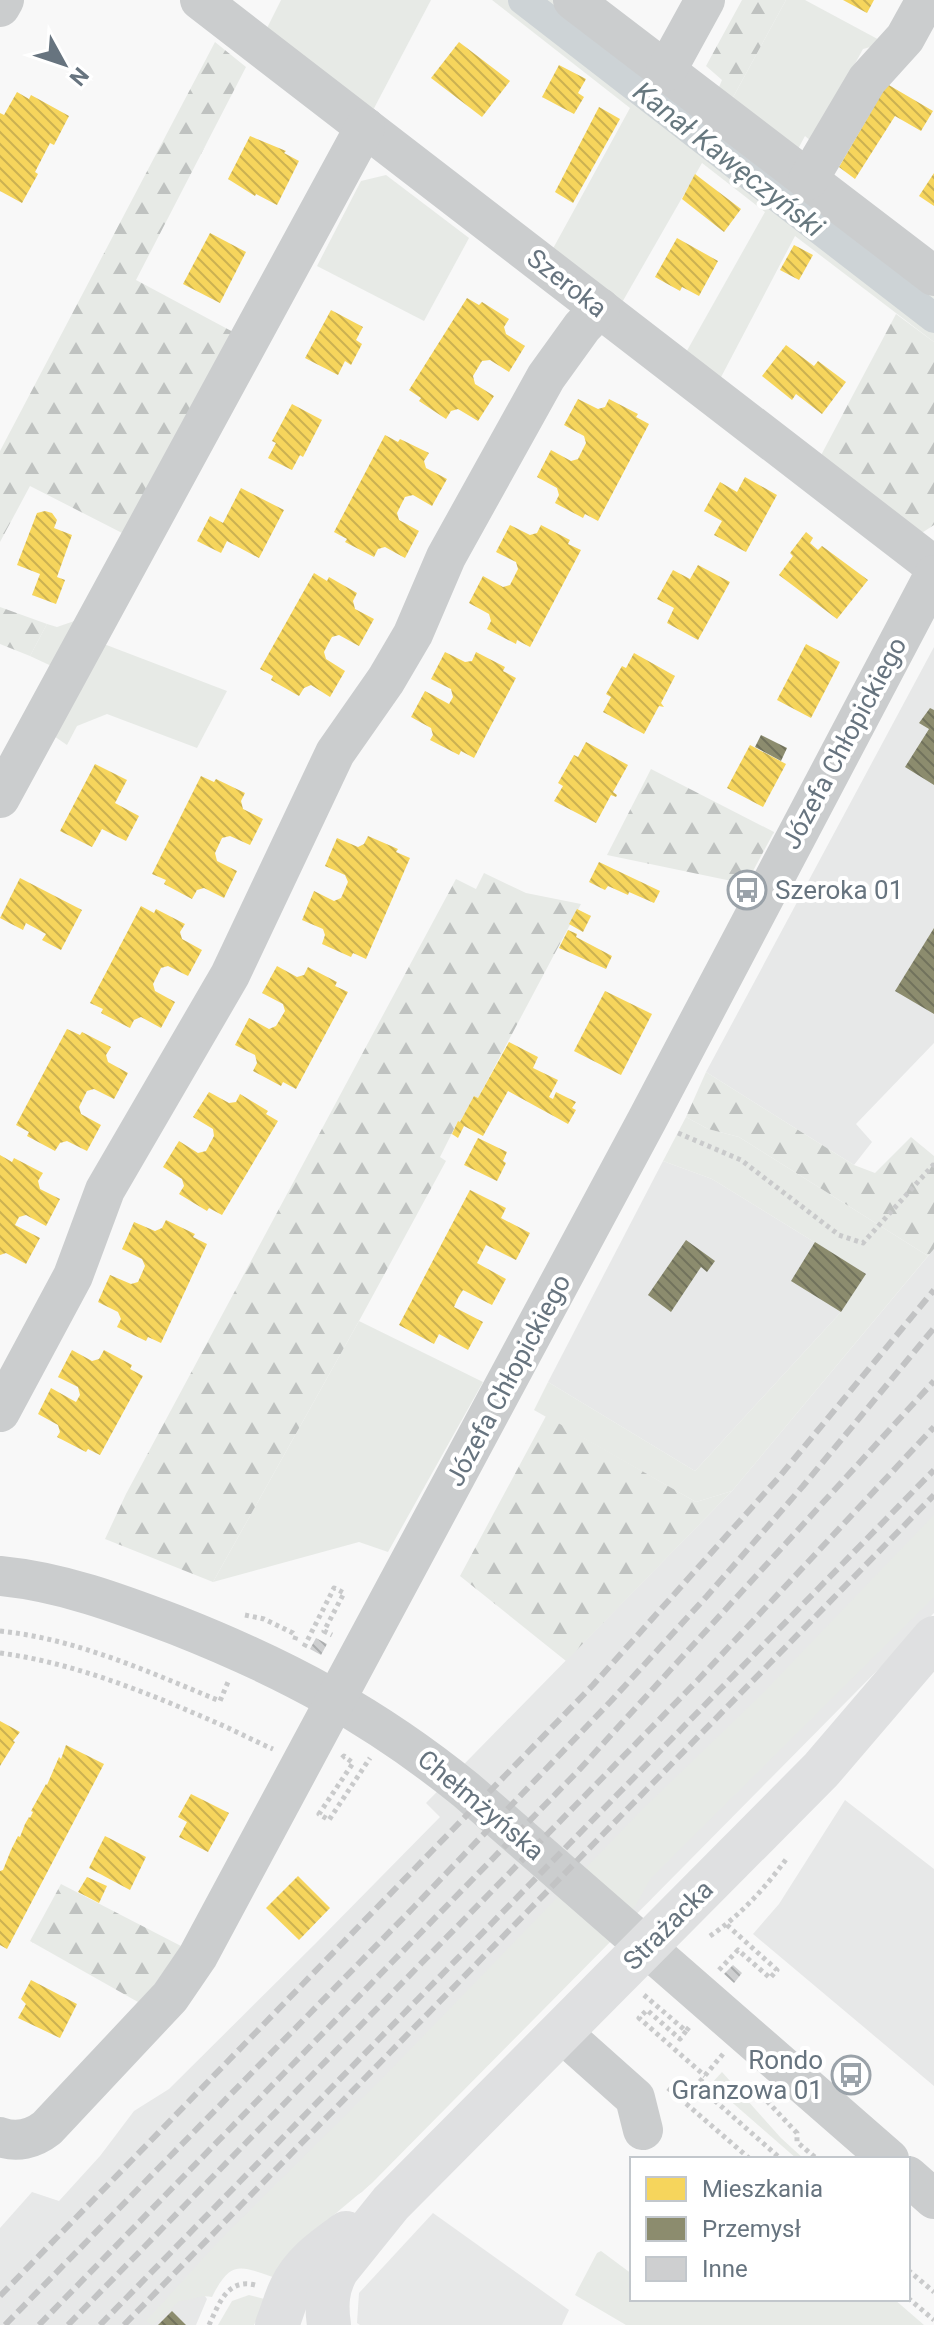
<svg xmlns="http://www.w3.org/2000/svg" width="934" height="2325" font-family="Roboto,sans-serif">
<defs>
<pattern id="forest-firs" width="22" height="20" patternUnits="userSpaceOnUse" patternTransform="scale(2)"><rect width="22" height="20" fill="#e7eae6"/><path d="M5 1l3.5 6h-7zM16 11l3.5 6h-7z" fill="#bfc2c0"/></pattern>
<pattern id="homes-back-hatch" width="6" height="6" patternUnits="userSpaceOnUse" patternTransform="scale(2)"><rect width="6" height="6" fill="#f6d55c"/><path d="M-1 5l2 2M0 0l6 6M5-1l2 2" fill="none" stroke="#cbb151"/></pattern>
<pattern id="industry-back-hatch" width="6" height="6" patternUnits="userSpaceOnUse" patternTransform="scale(2)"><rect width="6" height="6" fill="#8c8c6e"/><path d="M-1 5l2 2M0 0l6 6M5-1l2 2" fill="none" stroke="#71725c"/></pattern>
<pattern id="building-back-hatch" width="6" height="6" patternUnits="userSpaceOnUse" patternTransform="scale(2)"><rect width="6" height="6" fill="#cecfd0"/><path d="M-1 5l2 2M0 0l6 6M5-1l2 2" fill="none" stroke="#abadae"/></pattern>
</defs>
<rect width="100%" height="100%" fill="#f8f8f8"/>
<!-- built -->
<g fill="#e7e8e8">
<polygon points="934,647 934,1043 856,1124 872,1142 854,1165 706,1072"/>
<polygon points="663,1161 712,1179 866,1274 841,1312 695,1471 548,1382"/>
<polygon points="934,1249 934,1613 362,2192 200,2289 207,2299 196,2325 0,2325 0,2228 32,2192 59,2201 100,2156 134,2111 169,2089 315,1944 440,1817 426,1803 732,1491"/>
<polygon points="845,1800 934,1869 934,2086 753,1934 779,1904"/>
<polygon points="433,2213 569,2310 562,2325 360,2325 357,2323 359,2293"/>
</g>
<!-- green -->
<g fill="#e7eae6">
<polygon points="281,0 431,0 371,114 265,32"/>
<polygon points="492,0 555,0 934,289 934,342 795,236 719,381 684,356 765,212 702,163 620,306 550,254 630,108"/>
<polygon points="786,0 805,0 885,43 863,49 812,142 805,136 798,149 731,101"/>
<polygon points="386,175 469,238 424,321 317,266 361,181"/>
<polygon points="86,617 60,670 30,656 47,624 57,627"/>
<polygon points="96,641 227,691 197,748 107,714 77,726 67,745 48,732"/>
<polygon points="686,1117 708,1129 739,1137 928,1256 732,1491 696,1502 534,1410 548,1382 695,1471 841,1312 866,1274 712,1179 663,1161"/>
<polygon points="359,1321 483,1382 388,1552 359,1542 213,1582"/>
<path d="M 934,1515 L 934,1597 L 651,1878 L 620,1932 L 372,2183 L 329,2219 L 276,2278 C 240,2266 231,2259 212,2297 C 198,2294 191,2301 179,2301 L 153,2325 L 146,2321 L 221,2239 L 375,2086 L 643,1809 L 759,1697 Z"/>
<polygon points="722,2072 781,2138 804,2159 797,2159 711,2084"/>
<polygon points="601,2251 632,2274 632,2299 894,2299 924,2325 626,2325 575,2295 597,2253"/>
<polygon points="249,2295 268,2300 254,2325 218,2325 232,2301"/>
</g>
<!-- forest -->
<g fill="url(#forest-firs)">
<polygon points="742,0 786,0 731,101 719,87 722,80 706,66"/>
<polygon points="215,42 246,67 136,280 235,333 128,536 30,486 0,542 0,451"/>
<polygon points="896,314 934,342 934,525 917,536 819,459"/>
<polygon points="0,607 47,624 30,656 0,644"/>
<polygon points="651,769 774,832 746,884 607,855"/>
<polygon points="484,873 526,893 581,904 478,1098 474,1096 460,1122 458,1121 440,1157 446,1161 359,1321 213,1582 105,1539 126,1494 456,879 476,889"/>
<polygon points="706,1072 854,1165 875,1173 911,1137 934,1156 934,1249 928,1256 739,1137 708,1129 686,1117"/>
<polygon points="546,1416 696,1502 732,1491 566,1661 460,1576"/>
<polygon points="61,1884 181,1946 153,1987 138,2002 30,1941"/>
</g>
<!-- homes -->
<g fill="url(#homes-back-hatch)">
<polygon points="843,0 874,0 867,13"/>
<polygon points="459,42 510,81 482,117 431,78"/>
<polygon points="559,65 586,79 578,93 584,97 574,114 542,97"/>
<polygon points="887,84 933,111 921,131 895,116 855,179 839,167"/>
<polygon points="17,92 29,99 31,95 69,116 54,145 50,143 35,172 38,174 22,203 0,191 0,113 4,115"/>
<polygon points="599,107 620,119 573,203 555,192"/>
<polygon points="250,136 286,151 284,153 299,161 277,205 256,194 255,196 228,179"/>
<polygon points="934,173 934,206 919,196"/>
<polygon points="695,174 741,209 724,232 682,199"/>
<polygon points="210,233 246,252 220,303 183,284"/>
<polygon points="677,238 718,261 699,296 682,287 680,291 655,277"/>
<polygon points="794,245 813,255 799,280 780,270"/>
<polygon points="467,298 479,305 482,302 509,319 504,327 506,334 525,346 509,372 490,360 482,361 473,376 475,384 494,396 478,421 458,409 451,411 446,419 419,401 421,398 409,390"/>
<polygon points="331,310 363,327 356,340 362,344 351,365 345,361 338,375 305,358"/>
<polygon points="786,345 814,366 818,361 846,382 822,414 796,394 792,400 762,376"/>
<polygon points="578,399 598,409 605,407 609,399 638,414 636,417 649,424 598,521 585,514 583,518 555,503 559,495 557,488 537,477 551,450 571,461 578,459 586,443 584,436 564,425"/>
<polygon points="292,404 322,420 303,457 300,455 292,470 268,458 276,443 272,441"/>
<polygon points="385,435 398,442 400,439 429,453 424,461 426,468 447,479 432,506 413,495 405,497 397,513 399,520 419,531 405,558 385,547 378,549 374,557 345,542 347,539 334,532"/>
<polygon points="745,477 777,495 746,552 714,535 722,521 704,511 720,482 737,492"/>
<polygon points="241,488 284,510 259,558 227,541 221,553 197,541 210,516 223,523"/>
<polygon points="45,511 52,513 57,520 54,528 72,535 57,577 65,580 56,604 32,595 40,574 17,565 37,513"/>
<polygon points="510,525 530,535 537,533 541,525 570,540 568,544 581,550 530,647 517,640 516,644 487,629 491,621 489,614 469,603 483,576 503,587 510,585 518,569 516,562 496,552"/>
<polygon points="806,532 813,538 810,543 818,550 822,546 868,580 837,619 779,575 793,556 790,553"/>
<polygon points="698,565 730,582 698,640 667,623 674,608 657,599 673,570 690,579"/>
<polygon points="314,573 327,581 329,577 357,593 353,601 355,609 374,619 359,646 339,635 332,637 328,644 324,652 326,659 345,671 330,697 311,685 304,688 299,696 271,680 273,676 260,669"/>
<polygon points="806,644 840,662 811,718 777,700"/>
<polygon points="445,652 465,662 472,661 476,652 505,667 503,671 516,678 474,758 461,751 459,755 430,740 433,735 431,728 411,717 425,691 449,704 453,697 451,689 431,679"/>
<polygon points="634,653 675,676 661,703 664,707 659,706 644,734 603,712 611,697 606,694 622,666 626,668"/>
<polygon points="586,742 628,765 613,792 617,795 616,797 611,795 596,823 554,801 563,786 558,783 574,755 578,757"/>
<polygon points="750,745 786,764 763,807 727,788"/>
<polygon points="95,764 127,780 115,803 139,816 126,841 102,829 92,847 60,831"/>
<polygon points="201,776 214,782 216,779 245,793 241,801 243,809 263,819 250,845 230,836 222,838 215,853 217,861 237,871 224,898 204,888 197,890 192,899 164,884 166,880 152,874"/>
<polygon points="368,836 398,849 396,852 410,858 366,959 353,953 351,957 322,944 325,935 323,929 302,920 314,891 334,901 341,898 348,882 345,875 325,866 337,838 358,847 364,844"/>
<polygon points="599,862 660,891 654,903 629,892 628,895 608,886 605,890 589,882"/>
<polygon points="20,878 82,910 61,950 42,940 46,934 26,923 23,930 0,918"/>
<polygon points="141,906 154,913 156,909 185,924 180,932 182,939 202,950 188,976 168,966 161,968 153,984 155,991 175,1002 161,1028 141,1017 134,1020 130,1028 101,1013 103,1009 90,1003"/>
<polygon points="577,909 591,916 583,932 569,924"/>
<polygon points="568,930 577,934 576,937 612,956 606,969 559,948"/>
<polygon points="277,966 297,977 304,975 308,967 337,982 335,986 348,992 296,1089 283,1082 281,1086 253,1071 257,1063 255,1055 235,1045 249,1018 269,1029 276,1026 285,1011 283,1004 262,993"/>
<polygon points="605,991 652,1014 621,1075 574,1051"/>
<polygon points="67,1029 80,1035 82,1032 111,1047 106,1055 108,1062 128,1073 114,1099 94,1089 87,1091 79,1107 81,1114 101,1125 87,1151 67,1141 60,1143 55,1151 27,1136 29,1132 16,1125"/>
<polygon points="509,1042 538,1057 533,1068 558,1080 549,1097 553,1099 556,1092 576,1102 572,1108 576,1110 568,1124 508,1091 483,1136 464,1126 458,1138 452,1134 458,1121 460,1122 474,1096 478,1098"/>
<polygon points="209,1092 229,1103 236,1102 240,1094 268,1111 266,1114 278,1121 222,1215 209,1208 207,1211 179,1194 184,1186 182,1179 163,1167 179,1141 198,1153 206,1151 214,1136 213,1129 193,1117"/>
<polygon points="478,1138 507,1152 503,1161 506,1163 497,1181 464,1165"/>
<polygon points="0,1155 12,1162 14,1158 43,1173 38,1181 40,1189 60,1199 46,1226 26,1215 19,1217 15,1225 40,1238 26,1264 6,1253 0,1255"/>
<polygon points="470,1190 506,1208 501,1218 530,1233 516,1260 486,1245 477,1263 506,1279 492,1305 463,1290 458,1298 454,1307 483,1322 468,1350 439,1334 434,1344 399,1325"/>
<polygon points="166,1220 195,1234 193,1237 207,1244 161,1343 148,1337 146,1341 117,1327 121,1319 118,1312 98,1302 110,1275 131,1284 138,1282 145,1266 142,1259 122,1249 134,1222 155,1231 162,1228"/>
<polygon points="72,1350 92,1361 99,1359 104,1350 132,1365 130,1369 143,1376 100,1455 88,1449 86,1452 57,1437 60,1432 58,1425 38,1414 51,1388 76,1402 80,1395 78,1387 58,1377"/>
<polygon points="0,1721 20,1732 13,1741 15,1742 0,1766"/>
<polygon points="66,1745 104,1764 7,1949 0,1945 0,1871 3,1870 11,1850 18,1836 20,1837 25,1824 29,1817 30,1818 33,1812 31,1811 46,1784 47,1785 59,1757 61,1759"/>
<polygon points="191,1794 229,1813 208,1852 179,1837 187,1822 178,1817"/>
<polygon points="105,1836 146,1857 130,1890 89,1868"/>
<polygon points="298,1876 330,1908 299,1940 266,1908"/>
<polygon points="87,1877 107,1886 99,1903 78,1892"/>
<polygon points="31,1980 77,2004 60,2038 18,2018 26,2004 21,1999"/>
</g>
<!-- industry -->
<g fill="url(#industry-back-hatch)">
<polygon points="930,708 934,710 934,785 905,767 929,729 919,723"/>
<polygon points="761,735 787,748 781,761 755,747"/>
<polygon points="934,928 934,1014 895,991"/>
<polygon points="686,1240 715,1261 707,1272 701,1267 671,1312 648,1295"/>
<polygon points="815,1242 866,1274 841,1312 791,1281"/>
<polygon points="172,2311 186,2325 158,2325"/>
</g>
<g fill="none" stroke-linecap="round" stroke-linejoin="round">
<!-- canal -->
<polyline stroke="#cdd3d6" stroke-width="30" points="523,0 934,318"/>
</g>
<!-- building -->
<g fill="url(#building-back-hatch)">
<polygon points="316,1638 327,1644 321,1655 310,1649"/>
<polygon points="733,1965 742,1973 734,1983 724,1974"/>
</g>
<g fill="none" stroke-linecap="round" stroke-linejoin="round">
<!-- path -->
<g stroke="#c9cacb" stroke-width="5" stroke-dasharray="4 4" stroke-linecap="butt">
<polyline points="678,1133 741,1160 839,1235 863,1243 934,1164"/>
<polyline points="245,1615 264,1619 293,1633 296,1636 294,1642"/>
<path d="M 0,1631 C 77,1639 149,1672 220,1701 L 228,1682"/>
<polyline points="304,1647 334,1588 344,1593 324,1631 332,1635"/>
<path d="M 0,1653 C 75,1663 148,1693 217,1723 C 236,1731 254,1741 273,1749"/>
<polyline points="342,1758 344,1756 353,1763 319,1814 329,1820 370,1758"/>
<path d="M 710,1936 C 740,1916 766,1887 787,1858"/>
<polyline points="719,1970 738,1950 770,1978 777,1970 727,1925"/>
<polyline points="644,1995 686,2031 690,2026"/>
<polyline points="686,2031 680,2039 647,2010 639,2018 705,2076"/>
<polyline points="723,2054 697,2085 781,2159"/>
<polyline points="668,2088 750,2159"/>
<polyline points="767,2101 797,2133 797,2142 817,2159"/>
<polyline points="908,2270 934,2292"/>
<polyline points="908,2298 934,2320"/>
<path d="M 209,2325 C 219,2304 227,2278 255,2285"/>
</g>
<!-- minor -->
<g stroke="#cbcdce" stroke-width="40">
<polyline points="200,0 934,566"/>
<polyline points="573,0 934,276"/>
<polyline points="0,7 4,0"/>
<polyline points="666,71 705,0"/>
<polyline points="808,180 867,80 905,38 926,0"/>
<polyline points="0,798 365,127"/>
<polyline points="0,1412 73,1276 105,1190 230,975 335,753 386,680 413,634 446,557 546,377 582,327 600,308"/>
<path d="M 0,1576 C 62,1582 118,1603 176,1625 C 285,1668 375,1716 466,1790 L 889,2159"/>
<polyline points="561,2032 635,2098 643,2130"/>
<path d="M 0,2137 C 17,2143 33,2139 47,2128 L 170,1997 L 198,1956 L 647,1120 L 934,575"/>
<polyline points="908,2176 934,2199"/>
</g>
<!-- major -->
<g stroke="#dfe0e1" stroke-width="44">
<path d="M 277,2325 C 282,2313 285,2300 291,2288 C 303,2263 324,2249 346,2233"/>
<path d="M 329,2325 C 326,2305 327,2288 337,2270 L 391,2203 L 821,1770 L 934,1638"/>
</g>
<!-- rail -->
<g stroke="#c2c3c4" stroke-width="6" stroke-dasharray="12 6" stroke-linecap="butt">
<polyline points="0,2296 593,1685 780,1476 934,1290"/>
<polyline points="5,2325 414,1907 611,1701 707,1596 803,1486 934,1328"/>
<polyline points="39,2325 579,1770 934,1381"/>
<polyline points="68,2325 697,1681 934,1427"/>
<polyline points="100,2325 934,1470"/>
<polyline points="124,2325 934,1495"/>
</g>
</g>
<!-- icons -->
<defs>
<symbol id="bus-ring" viewBox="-11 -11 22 22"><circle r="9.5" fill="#fff" stroke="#9aa2a9" stroke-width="1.5"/><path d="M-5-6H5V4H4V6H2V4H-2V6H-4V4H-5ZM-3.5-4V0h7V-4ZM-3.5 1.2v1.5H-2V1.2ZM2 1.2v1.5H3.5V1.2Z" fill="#9aa2a9"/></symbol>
</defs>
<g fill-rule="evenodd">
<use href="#bus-ring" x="725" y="868" width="44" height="44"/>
<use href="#bus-ring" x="829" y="2053" width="44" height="44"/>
</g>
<g text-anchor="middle" stroke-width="8" stroke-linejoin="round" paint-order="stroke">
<!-- street labels -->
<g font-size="26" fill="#67747f" stroke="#fff">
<text transform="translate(567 283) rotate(38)" y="9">Szeroka</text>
<text transform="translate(844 743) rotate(-62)" y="9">Józefa Chłopickiego</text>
<text transform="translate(508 1380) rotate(-62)" y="9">Józefa Chłopickiego</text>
<text transform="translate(481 1805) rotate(40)" y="9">Chełmżyńska</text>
<text transform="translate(668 1925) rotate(-45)" y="9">Strażacka</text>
</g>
<!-- poi labels -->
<g font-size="26" fill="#67747f" stroke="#fff" text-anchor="start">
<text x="775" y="899">Szeroka 01</text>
<text x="823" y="2069" text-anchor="end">Rondo<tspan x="823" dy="30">Granzowa 01</tspan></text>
</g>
<!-- water labels -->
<g font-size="28" font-style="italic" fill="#67787f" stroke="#fff">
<text transform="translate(729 159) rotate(38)" y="10">Kanał Kawęczyński</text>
</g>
</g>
<!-- legend -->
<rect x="630" y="2157" width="280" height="144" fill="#ffffff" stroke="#c2c7cc" stroke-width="2"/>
<rect x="646" y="2177" width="40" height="24" fill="#f6d55c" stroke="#c2c7cc" stroke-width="2"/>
<text x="702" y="2197" font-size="24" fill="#67747f">Mieszkania</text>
<rect x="646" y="2217" width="40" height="24" fill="#8c8c6e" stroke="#c2c7cc" stroke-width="2"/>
<text x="702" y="2237" font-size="24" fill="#67747f">Przemysł</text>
<rect x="646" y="2257" width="40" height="24" fill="#cecfd0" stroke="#c2c7cc" stroke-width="2"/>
<text x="702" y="2277" font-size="24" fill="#67747f">Inne</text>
<!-- north arrow -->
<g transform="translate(64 64) rotate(130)" stroke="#ffffff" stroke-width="6" paint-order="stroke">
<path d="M0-6L14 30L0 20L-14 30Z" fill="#67747f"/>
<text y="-12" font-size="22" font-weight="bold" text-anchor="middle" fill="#67747f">N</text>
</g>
</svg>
